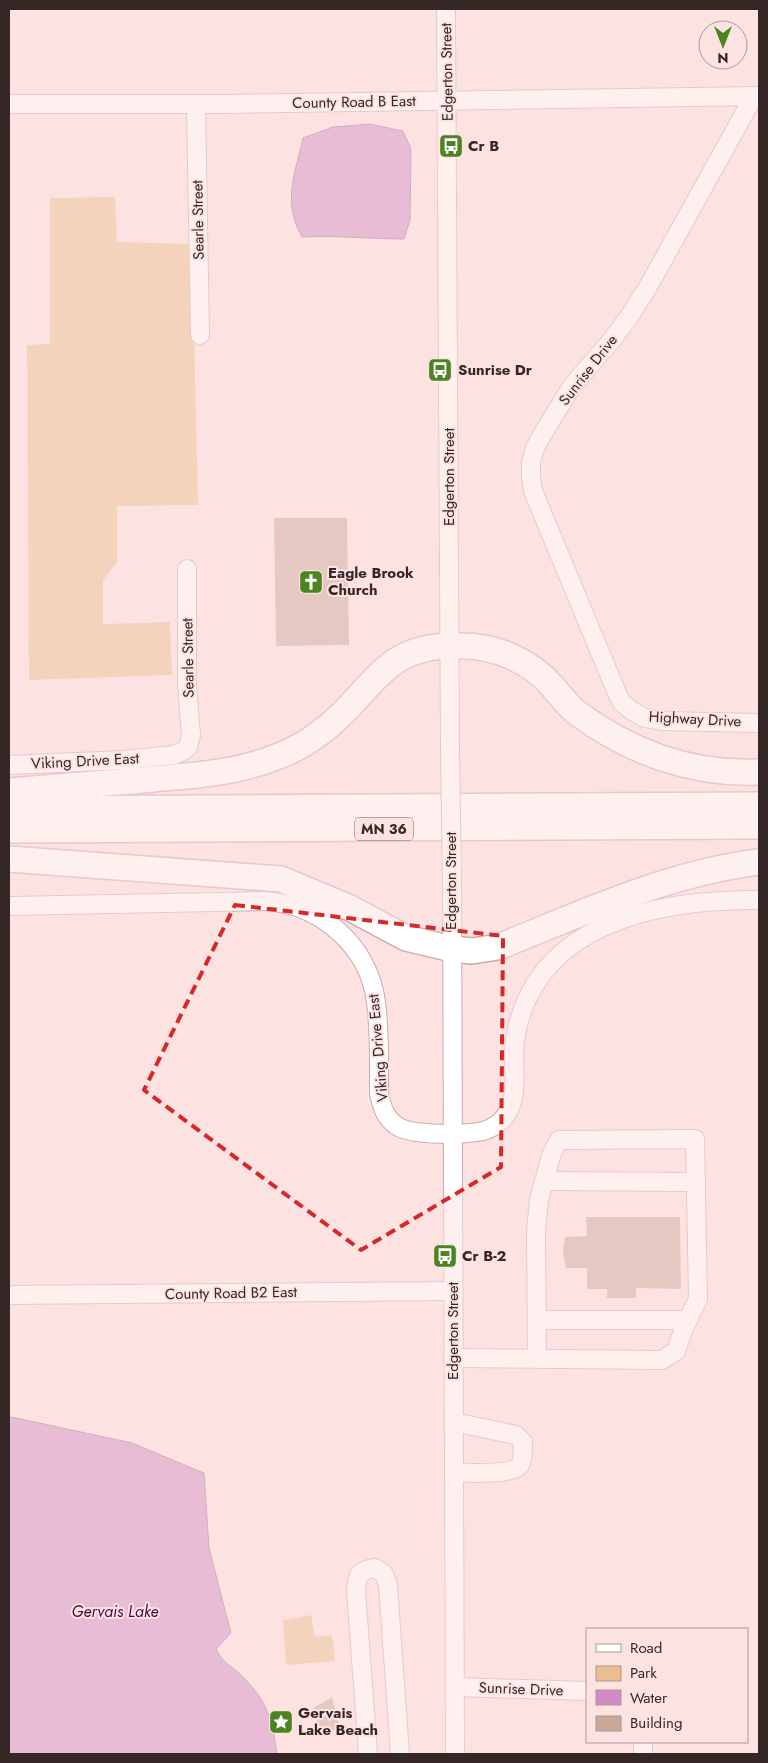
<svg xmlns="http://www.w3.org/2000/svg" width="768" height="1763" font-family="Jost,sans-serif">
<rect width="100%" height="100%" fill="#fce3e2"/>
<!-- green -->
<g fill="#ebbe91">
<polygon points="115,197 117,242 192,244 198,505 117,506 117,562 103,580 103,624 170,622 172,675 29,680 27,345 50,344 50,198"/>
<polygon points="311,1615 315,1637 332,1635 335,1661 286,1665 283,1620"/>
</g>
<!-- water -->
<g fill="#d18cc3" stroke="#a26e94">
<path d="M 370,124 L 403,131 L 411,149 L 410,220 L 404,239 C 370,239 336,235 302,237 C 282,202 295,174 303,138 L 333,127 Z"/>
<path d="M 9,1417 L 16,1418 L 132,1443 L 204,1473 L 209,1548 L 231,1633 L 216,1649 C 224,1664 228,1663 240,1674 C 267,1700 272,1718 277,1754 L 9,1754 Z"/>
</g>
<!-- building -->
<g fill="#caa799">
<polygon points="274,518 347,518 349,645 276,646"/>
<polygon points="586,1217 680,1217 681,1289 636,1288 636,1298 607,1298 607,1289 587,1289 587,1268 566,1268 563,1252 565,1237 587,1236"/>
<polygon points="332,1697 340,1728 324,1733 310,1710"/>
</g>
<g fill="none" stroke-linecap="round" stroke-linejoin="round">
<defs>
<g id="minor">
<polyline points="446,9 450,752"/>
<polyline points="754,96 648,287 629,317 611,341 572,386 542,435 535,448 531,462 531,477 533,491 617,693 622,703 632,711 645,718 662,721 759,723"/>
<polyline points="9,104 222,104 759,96"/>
<polyline points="196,104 200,335"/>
<polyline points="9,765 124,760 174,755 183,751 188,747 191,735 187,685 187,569"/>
<polyline points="452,883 455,1754"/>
<path d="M 9,906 L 263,901 C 319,903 369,945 376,1002 C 380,1032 379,1064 379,1094 C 382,1107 385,1118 397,1126 C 412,1136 465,1135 483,1131 C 490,1129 497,1125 502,1120 C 522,1099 511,1066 515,1040 C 533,922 660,899 759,900"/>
<polyline points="544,1181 696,1182"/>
<polyline points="9,1295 453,1291"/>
<polyline points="537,1320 688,1320"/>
<polyline points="453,1358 662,1360 676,1351 684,1328 698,1299 695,1139 559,1140 552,1153 539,1199 536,1232 537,1359"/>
<path d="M 454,1422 L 516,1435 L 523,1442 C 522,1449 524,1458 520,1465 C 513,1476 467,1472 454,1473"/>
<polyline points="455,1687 587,1691"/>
<polyline points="643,1742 643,1754"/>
<path d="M 368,1754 L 356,1590 C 357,1575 359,1570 375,1568 L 384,1574 L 388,1585 L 400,1754"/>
</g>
<g id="highway">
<path d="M 9,791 C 57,787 106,783 154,779 C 196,775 237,773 276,757 C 302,748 326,730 345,711 C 362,694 378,672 399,659 C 418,648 441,645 463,646 C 496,646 530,661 552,686 C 560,695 567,705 577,713 C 630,752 692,775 759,772"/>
<polyline points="9,809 759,805"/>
<polyline points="9,830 759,826"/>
<path d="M 9,859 L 281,879 L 350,908 L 406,938 L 452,949 L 472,951 L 498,947 C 583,913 668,873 759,862"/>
</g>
</defs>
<!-- minor casing -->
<use href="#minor" stroke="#cfa8a7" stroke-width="20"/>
<!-- highway casing -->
<use href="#highway" stroke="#cfa8a7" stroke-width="28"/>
<!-- minor -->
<use href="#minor" stroke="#fff" stroke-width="18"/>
<!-- highway -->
<use href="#highway" stroke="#fff" stroke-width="25"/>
<defs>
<polyline id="minor-bridge" points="450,752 452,883"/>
</defs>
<!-- minor-bridge casing -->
<use href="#minor-bridge" stroke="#cfa8a7" stroke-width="20" stroke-linecap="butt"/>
<!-- minor-bridge -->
<use href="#minor-bridge" stroke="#fff" stroke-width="18"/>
</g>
<!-- marked area -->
<path d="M0 0H768V1763H0ZM 235,905 L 503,936 L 501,1167 L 361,1250 L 144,1090 Z" fill="#fce3e2" fill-opacity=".55" fill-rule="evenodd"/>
<path fill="none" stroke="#d62828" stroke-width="4" stroke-dasharray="10 6" stroke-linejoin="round" d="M 235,905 L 503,936 L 501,1167 L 361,1250 L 144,1090 Z"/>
<!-- icons -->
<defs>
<symbol id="bus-square" viewBox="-11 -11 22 22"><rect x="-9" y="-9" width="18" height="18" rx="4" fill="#4b8420" stroke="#fce3e2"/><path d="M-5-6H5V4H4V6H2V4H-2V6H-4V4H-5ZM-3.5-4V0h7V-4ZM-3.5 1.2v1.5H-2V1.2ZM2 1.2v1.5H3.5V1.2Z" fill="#fff"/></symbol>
<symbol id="church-square" viewBox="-11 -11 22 22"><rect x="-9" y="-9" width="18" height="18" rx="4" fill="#4b8420" stroke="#fce3e2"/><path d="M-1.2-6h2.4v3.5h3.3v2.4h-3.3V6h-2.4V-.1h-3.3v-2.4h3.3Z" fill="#fff"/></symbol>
<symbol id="sight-square" viewBox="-11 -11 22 22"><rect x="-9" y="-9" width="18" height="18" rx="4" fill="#4b8420" stroke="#fce3e2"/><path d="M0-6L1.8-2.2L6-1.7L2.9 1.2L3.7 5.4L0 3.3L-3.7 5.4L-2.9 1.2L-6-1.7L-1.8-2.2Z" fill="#fff"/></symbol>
</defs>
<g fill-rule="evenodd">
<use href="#bus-square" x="437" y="132" width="28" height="28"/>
<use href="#bus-square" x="426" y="356" width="28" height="28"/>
<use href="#church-square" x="297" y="568" width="28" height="28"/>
<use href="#bus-square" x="431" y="1242" width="28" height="28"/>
<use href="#sight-square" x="267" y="1708" width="28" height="28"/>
</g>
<g text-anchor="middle" stroke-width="4" stroke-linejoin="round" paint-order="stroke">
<!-- shield labels -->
<rect fill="#fce3e2" stroke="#715f5f" stroke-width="1" x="355" y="817.5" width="58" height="23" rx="4"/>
<g font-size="14" font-weight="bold" fill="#362727">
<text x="384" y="834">MN 36</text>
</g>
<!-- street labels -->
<g font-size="15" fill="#362727" stroke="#fce3e2">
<text transform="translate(447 72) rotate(-91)" y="5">Edgerton Street</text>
<text transform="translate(354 102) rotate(-1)" y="5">County Road B East</text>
<text transform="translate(198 220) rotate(-91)" y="5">Searle Street</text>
<text transform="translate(588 370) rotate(-52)" y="5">Sunrise Drive</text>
<text transform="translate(449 477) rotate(-90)" y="5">Edgerton Street</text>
<text transform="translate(188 658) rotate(-91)" y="5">Searle Street</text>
<text transform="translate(695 719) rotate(3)" y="5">Highway Drive</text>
<text transform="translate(85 761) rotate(-3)" y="5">Viking Drive East</text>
<text transform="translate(451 881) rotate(-90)" y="5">Edgerton Street</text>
<text transform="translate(378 1048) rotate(-95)" y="5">Viking Drive East</text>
<text transform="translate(231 1293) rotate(-1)" y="5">County Road B2 East</text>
<text transform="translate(453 1331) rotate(-90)" y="5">Edgerton Street</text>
<text transform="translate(521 1689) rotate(2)" y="5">Sunrise Drive</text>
</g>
<!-- poi labels -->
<g font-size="15" font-weight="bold" fill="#362727" stroke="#fce3e2" text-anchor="start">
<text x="468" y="151">Cr B</text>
<text x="458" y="375">Sunrise Dr</text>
<text x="328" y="578">Eagle Brook<tspan x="328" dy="17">Church</tspan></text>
<text x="462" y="1261">Cr B-2</text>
<text x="298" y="1718">Gervais<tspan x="298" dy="17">Lake Beach</tspan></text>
</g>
<!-- water labels -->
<g font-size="16" font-style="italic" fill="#480a3f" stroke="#fce3e2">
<text x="115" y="1617">Gervais Lake</text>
</g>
</g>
<!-- border -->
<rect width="768" height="1763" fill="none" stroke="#362727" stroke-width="20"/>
<!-- legend -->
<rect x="586" y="1628" width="162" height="115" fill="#fce3e2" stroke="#ad9897"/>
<rect x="596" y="1644" width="25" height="8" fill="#ffffff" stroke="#ad9897"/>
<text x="630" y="1653" font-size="15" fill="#362727">Road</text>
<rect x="596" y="1666" width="25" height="15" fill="#ebbe91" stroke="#ad9897"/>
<text x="630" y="1678" font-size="15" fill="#362727">Park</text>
<rect x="596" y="1690" width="25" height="15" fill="#d18cc3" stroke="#ad9897"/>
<text x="630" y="1703" font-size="15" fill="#362727">Water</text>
<rect x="596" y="1716" width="25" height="15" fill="#caa799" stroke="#ad9897"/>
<text x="630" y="1728" font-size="15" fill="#362727">Building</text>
<!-- north arrow -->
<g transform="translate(723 45) rotate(180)"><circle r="24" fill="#fce3e2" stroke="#ad9897"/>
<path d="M0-4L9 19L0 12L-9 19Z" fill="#4b8420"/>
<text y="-8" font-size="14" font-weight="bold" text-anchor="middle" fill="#362727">N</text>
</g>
</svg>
